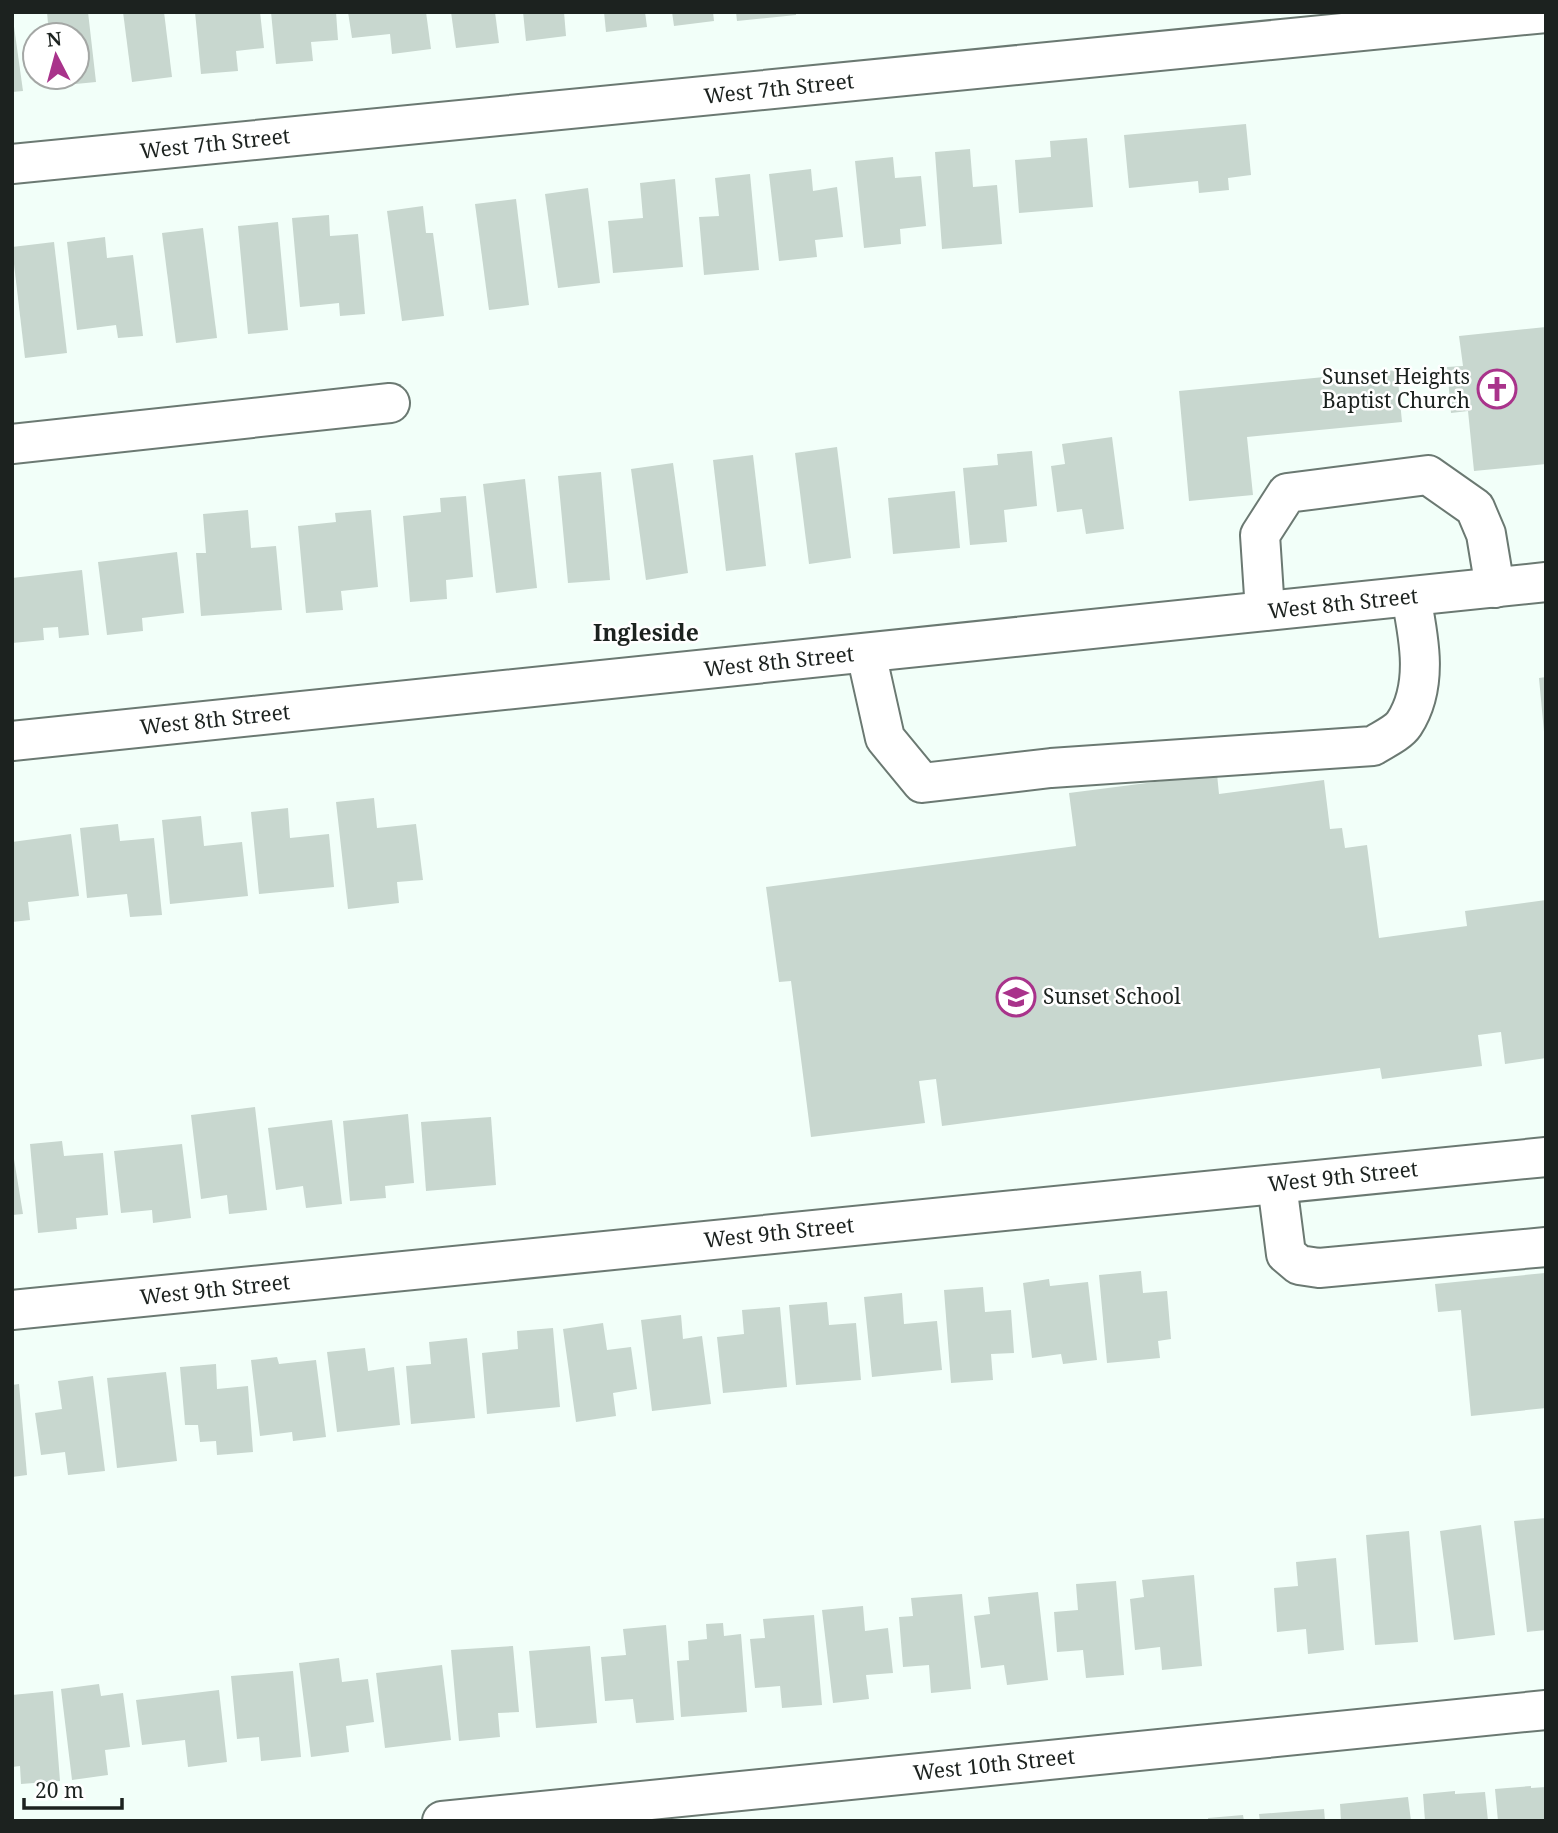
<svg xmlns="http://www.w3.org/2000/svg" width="1558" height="1833" font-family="'Noto Serif',serif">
<rect width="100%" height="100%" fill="#f2fff9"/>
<!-- building -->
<g fill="#c8d7cf">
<polygon points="12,12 23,91 12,92"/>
<polygon points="47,12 88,12 96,82 55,86 54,77 77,77 77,35 49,35"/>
<polygon points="123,12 164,12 172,77 132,82"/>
<polygon points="195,12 260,12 264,48 236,51 238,71 201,74"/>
<polygon points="271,12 336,12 338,40 311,42 313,61 276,64"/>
<polygon points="348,12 426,12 431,49 392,54 390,34 352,38"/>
<polygon points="451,12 495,12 499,43 456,48"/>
<polygon points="523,12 564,12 566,36 526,41"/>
<polygon points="604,12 645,12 647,27 606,32"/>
<polygon points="672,12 713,12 714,21 674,26"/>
<polygon points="736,12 796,12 796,15 737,21"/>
<polygon points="1246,124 1251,175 1228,178 1229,190 1199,193 1198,181 1129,188 1124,135"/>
<polygon points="1087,138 1093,207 1019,213 1015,160 1051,157 1050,141"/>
<polygon points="970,149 973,187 997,185 1002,244 942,249 935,152"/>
<polygon points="893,157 895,178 921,176 926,226 900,229 901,244 864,248 855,161"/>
<polygon points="811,169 813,191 837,187 843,237 815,240 817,257 779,261 769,174"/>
<polygon points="750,174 759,270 704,275 699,217 719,216 715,178"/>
<polygon points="675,179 683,267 613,273 608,221 643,218 640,183"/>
<polygon points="588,188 600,283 558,288 545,194"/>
<polygon points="516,199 529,305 489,310 475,204"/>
<polygon points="423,206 426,233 433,233 444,316 402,321 387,211"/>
<polygon points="329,215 330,236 358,234 365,314 340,316 339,303 300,307 292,218"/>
<polygon points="278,222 288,330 248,334 238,226"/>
<polygon points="203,228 217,338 176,343 162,233"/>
<polygon points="105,237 107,258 133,255 143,336 118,338 116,325 77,330 67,242"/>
<polygon points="54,242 67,353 25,358 12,247"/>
<polygon points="1546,327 1546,464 1474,471 1468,411 1451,413 1447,367 1463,366 1459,336"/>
<polygon points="1397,370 1402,422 1247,437 1253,495 1189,501 1179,391"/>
<polygon points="1112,437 1124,529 1086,534 1082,509 1057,512 1051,466 1065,464 1062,444"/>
<polygon points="837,447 851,558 809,564 795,453"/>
<polygon points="1032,451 1037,506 1004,510 1007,542 970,545 963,468 998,465 997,454"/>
<polygon points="753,455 766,566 726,571 713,460"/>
<polygon points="673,463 688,573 646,580 631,469"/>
<polygon points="601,472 610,580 568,583 558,476"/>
<polygon points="525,479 537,588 496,593 483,484"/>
<polygon points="955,491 960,548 893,554 888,498"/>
<polygon points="466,496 473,577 446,580 447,599 410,602 403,516 441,512 440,498"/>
<polygon points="248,510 251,548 276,546 282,610 201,616 196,553 206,553 203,514"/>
<polygon points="371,510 378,587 341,591 343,610 306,613 298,526 336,522 335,513"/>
<polygon points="177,552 184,613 142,618 143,631 107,635 98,562"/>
<polygon points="82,570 89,635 59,638 58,627 43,628 44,640 12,643 12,578"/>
<polygon points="1546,677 1546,732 1544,732 1539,678"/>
<polygon points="1217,774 1219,794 1324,780 1330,829 1342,828 1345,848 1367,845 1379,938 1467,926 1465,911 1546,900 1546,1058 1505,1064 1501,1032 1478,1035 1482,1066 1382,1079 1380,1068 942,1126 936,1079 919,1081 925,1123 811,1137 791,981 779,982 766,887 1076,846 1069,793"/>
<polygon points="374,798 377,828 416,824 423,880 397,882 399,903 348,909 336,802"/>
<polygon points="288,808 290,838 329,834 334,887 259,894 251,812"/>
<polygon points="201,816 204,846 242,842 248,896 170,904 162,820"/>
<polygon points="118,824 120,841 154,838 162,915 130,917 127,894 87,898 80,828"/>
<polygon points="71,834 79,896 28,902 30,920 12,922 12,842"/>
<polygon points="255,1107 267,1210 229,1214 227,1195 201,1199 191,1115"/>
<polygon points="408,1114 414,1183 385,1186 386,1198 350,1201 343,1121"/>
<polygon points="491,1117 496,1185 426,1191 421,1122"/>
<polygon points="332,1120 342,1204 306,1208 303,1186 276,1190 268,1128"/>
<polygon points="62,1141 64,1156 103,1153 108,1215 76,1218 77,1229 38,1233 30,1144"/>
<polygon points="182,1144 191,1218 153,1223 152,1210 121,1213 114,1151"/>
<polygon points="12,1147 23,1214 12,1215"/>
<polygon points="1141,1271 1143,1293 1167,1291 1171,1339 1158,1341 1160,1358 1107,1363 1099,1275"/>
<polygon points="1545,1273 1546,1408 1471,1416 1461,1310 1438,1312 1435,1284"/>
<polygon points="1049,1279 1050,1286 1088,1282 1097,1360 1063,1364 1061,1354 1032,1358 1023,1283"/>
<polygon points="983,1287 985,1312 1011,1310 1014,1353 991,1354 993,1380 951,1383 944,1290"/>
<polygon points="902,1293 904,1324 937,1321 942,1370 872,1377 864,1297"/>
<polygon points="827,1302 829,1325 856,1323 861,1380 796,1385 789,1305"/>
<polygon points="780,1307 787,1387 723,1393 717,1337 744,1334 742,1310"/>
<polygon points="681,1315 683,1339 702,1336 711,1404 652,1411 641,1320"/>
<polygon points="603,1323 607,1350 631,1347 637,1389 613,1393 616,1416 576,1422 563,1329"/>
<polygon points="553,1328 560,1407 487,1414 482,1353 518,1349 517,1331"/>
<polygon points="467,1338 475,1418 411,1424 406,1366 431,1364 429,1342"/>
<polygon points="365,1348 368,1371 394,1367 400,1425 337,1432 327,1352"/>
<polygon points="277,1357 279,1364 316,1360 326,1437 293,1441 292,1432 260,1436 251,1360"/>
<polygon points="216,1364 217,1389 248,1386 253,1452 217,1455 216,1441 200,1442 198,1425 185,1425 180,1367"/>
<polygon points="166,1372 177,1461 117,1468 107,1378"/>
<polygon points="93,1376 105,1471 68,1475 65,1452 41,1455 35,1413 62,1409 58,1381"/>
<polygon points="19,1384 27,1475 12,1477 12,1385"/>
<polygon points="1546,1518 1546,1630 1527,1632 1514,1521"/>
<polygon points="1481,1525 1495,1635 1454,1640 1440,1531"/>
<polygon points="1409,1531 1418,1642 1375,1645 1366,1535"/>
<polygon points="1336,1558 1344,1650 1308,1654 1306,1629 1277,1632 1274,1588 1298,1586 1296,1562"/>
<polygon points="1194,1575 1202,1666 1162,1670 1160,1647 1135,1650 1130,1599 1144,1597 1142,1580"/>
<polygon points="1116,1581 1124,1675 1086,1678 1083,1650 1057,1652 1054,1612 1078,1610 1076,1584"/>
<polygon points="1038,1592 1048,1680 1007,1685 1004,1665 981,1668 974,1616 990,1614 988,1597"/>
<polygon points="962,1594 971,1689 931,1693 929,1665 903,1667 899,1617 913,1616 911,1598"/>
<polygon points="863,1606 865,1631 888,1628 893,1673 866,1675 869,1699 833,1703 822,1610"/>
<polygon points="814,1615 822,1705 782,1708 780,1686 755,1688 750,1639 765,1638 763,1619"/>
<polygon points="723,1623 724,1636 741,1634 747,1712 681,1717 677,1661 689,1660 688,1641 707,1639 706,1624"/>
<polygon points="666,1625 674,1720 636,1723 633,1699 605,1701 601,1657 626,1655 623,1629"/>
<polygon points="513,1646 519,1712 498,1713 500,1737 459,1741 451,1650"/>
<polygon points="590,1646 597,1723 536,1728 529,1651"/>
<polygon points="339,1658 342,1682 368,1679 374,1722 346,1726 349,1752 311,1757 299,1663"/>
<polygon points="442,1665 451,1740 385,1748 376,1673"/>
<polygon points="293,1671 301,1757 261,1761 259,1737 237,1739 231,1676"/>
<polygon points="99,1684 101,1696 123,1693 130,1747 105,1750 108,1775 72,1780 61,1689"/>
<polygon points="219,1690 227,1762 188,1767 185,1740 142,1745 136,1700"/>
<polygon points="53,1691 60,1781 21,1784 20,1766 12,1767 12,1695"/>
<polygon points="1531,1786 1531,1788 1546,1787 1546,1821 1498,1821 1495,1789"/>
<polygon points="1455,1791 1455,1794 1485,1792 1488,1821 1425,1821 1423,1794"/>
<polygon points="1408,1797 1411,1821 1341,1821 1340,1804"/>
<polygon points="1324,1809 1325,1821 1260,1821 1259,1814"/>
<polygon points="1243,1815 1244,1821 1208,1821 1208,1818"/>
</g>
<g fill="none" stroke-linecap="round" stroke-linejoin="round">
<defs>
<g id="minor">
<polyline points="12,164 1546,13"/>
<polyline points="12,444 390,403"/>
<polyline points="1265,611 1260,535 1287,493 1428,475 1475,508 1486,534 1495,588"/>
<path d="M 866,653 L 885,738 L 922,783 L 1051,768 L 1373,746 C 1382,740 1398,733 1404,724 C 1429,686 1419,638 1411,597"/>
<polyline points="12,741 1546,582"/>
<polyline points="1277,1184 1286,1254 1299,1265 1319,1268 1546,1247"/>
<polyline points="12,1310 1546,1157"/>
<polyline points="442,1821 1546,1710"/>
</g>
</defs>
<!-- minor casing -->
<use href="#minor" stroke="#6b7972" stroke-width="42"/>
<!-- minor -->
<use href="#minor" stroke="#fff" stroke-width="38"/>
</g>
<!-- icons -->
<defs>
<symbol id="church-ring" viewBox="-11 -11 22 22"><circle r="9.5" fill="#fff" stroke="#a9338b" stroke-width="1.5"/><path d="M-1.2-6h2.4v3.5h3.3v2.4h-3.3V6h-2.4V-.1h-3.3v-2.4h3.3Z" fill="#a9338b"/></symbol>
<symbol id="school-ring" viewBox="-11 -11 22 22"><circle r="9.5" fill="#fff" stroke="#a9338b" stroke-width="1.5"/><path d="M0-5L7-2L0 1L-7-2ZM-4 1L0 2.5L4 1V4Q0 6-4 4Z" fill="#a9338b"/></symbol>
</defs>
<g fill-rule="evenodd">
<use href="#church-ring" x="1475" y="367" width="44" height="44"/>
<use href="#school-ring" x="994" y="975" width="44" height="44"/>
</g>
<g text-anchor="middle" stroke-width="5" stroke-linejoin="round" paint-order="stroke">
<!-- street labels -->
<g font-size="21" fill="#1c221f" stroke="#fff">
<text transform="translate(779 89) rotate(-6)" y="7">West 7th Street</text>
<text transform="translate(215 144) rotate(-6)" y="7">West 7th Street</text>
<text transform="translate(1343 604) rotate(-6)" y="7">West 8th Street</text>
<text transform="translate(779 662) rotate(-6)" y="7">West 8th Street</text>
<text transform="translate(215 720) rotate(-6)" y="7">West 8th Street</text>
<text transform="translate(1343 1177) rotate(-6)" y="7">West 9th Street</text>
<text transform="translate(779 1233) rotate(-6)" y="7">West 9th Street</text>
<text transform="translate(215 1290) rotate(-6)" y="7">West 9th Street</text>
<text transform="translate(994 1765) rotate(-6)" y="7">West 10th Street</text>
</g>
<!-- poi labels -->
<g font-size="21" fill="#1c221f" stroke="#fff" text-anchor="end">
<text x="1470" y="384">Sunset Heights<tspan x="1470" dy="24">Baptist Church</tspan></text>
<text x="1043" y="1004" text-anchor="start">Sunset School</text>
</g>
<!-- neighbourhood labels -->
<g font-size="23" font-weight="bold" fill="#1c221f" stroke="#fff">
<text x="646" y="641">Ingleside</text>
</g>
</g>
<!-- border -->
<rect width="1558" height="1833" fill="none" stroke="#1c221f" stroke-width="28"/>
<!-- north arrow -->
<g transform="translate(56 56) rotate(354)"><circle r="33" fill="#ffffff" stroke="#a4a7a5" stroke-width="2"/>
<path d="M0-5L12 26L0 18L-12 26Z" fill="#a9338b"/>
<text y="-10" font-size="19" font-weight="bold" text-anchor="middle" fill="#1c221f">N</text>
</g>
<!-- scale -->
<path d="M24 1798v10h98v-10" fill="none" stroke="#1c221f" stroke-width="3.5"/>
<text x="35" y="1798" font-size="21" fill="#1c221f" stroke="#ffffff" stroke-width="5" paint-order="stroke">20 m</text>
</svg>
